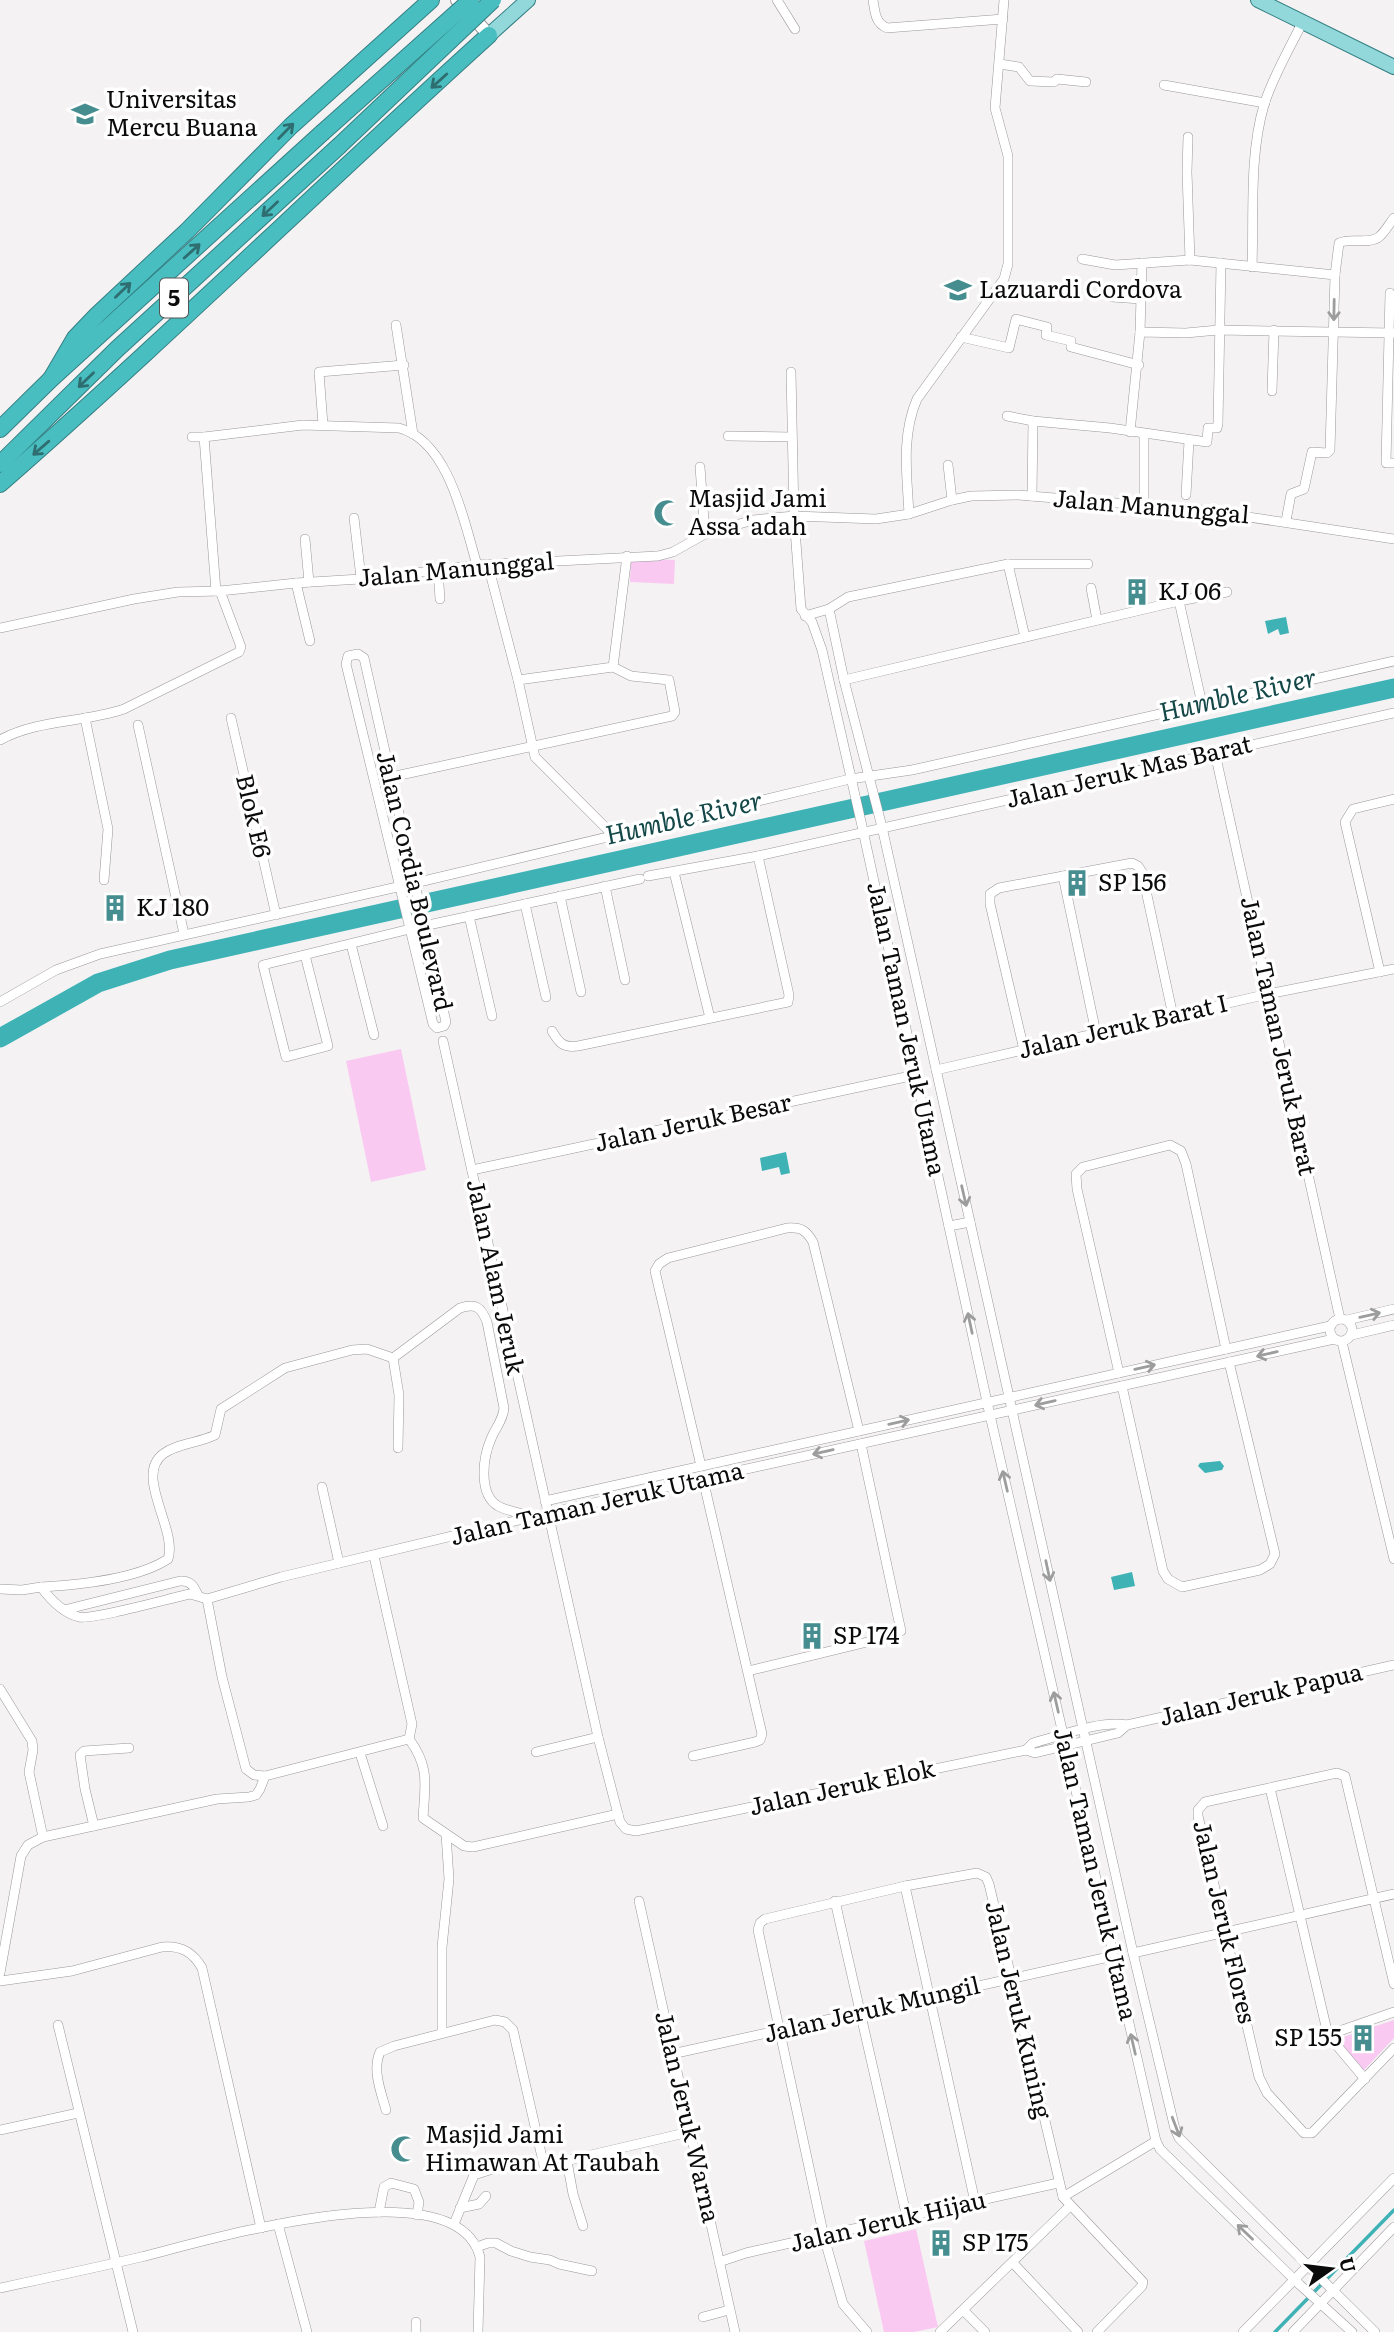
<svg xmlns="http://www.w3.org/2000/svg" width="1394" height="2332" font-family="Literata,serif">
<rect width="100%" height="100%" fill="#f5f2f4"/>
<!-- green -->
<g fill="#fac9f1">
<polygon points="631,558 675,560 674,584 630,582"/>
<polygon points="401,1049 426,1170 371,1182 346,1061"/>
<polygon points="1394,2020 1394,2038 1363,2071 1334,2040"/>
<polygon points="916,2229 938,2327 914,2332 884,2332 864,2241"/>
</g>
<!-- water -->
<g fill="#3eb2b5">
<polygon points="1286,617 1289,633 1280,635 1278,629 1268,634 1265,621"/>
<polygon points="786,1152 790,1173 781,1175 779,1167 762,1171 760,1158"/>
<polygon points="1220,1461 1224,1466 1222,1470 1205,1473 1198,1466 1200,1463"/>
<polygon points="1132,1572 1135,1586 1114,1590 1111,1577"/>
</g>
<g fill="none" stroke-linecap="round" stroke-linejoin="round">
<!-- stream -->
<polyline stroke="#3eb2b5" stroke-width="3.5" points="1275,2332 1394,2210"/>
<!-- river -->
<polyline stroke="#3eb2b5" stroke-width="19" points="0,1038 98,983 170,960 1394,688"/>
<defs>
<g id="minor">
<polyline points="777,0 795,29"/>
<path d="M 873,0 C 875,12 875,23 887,28 L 1003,19"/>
<polyline points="1000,64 1019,67 1030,81 1054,82 1057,79 1086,82"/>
<polyline points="1164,85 1265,103"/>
<polyline points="1188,137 1187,172 1190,260"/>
<polyline points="1082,259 1115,265 1190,260 1335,275 1330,450 1327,453 1312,452 1304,489 1291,494 1286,521"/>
<path d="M 1252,267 C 1254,214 1249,156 1264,105 C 1273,76 1290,48 1303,21"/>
<path d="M 1335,275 L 1339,243 C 1351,237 1368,245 1379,237 C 1385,232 1389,224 1394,218"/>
<polyline points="1390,293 1386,463 1394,463"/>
<polyline points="1112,297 1141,299"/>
<polyline points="396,325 413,434"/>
<polyline points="1140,332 1142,263"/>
<polyline points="961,337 1009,348 1016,319 1047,327 1046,335 1071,341 1071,347 1139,365"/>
<polyline points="791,372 794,516 801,609 812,622 822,650 862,826 987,1402 1156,2141 1160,2149 1300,2285 1352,2332"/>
<polyline points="1272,391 1274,330"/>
<polyline points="1007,416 1033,421 1110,428 1207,442 1208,428 1217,428 1218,424 1221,263"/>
<polyline points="323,425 319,372 404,365"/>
<polyline points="1130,432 1140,332 1186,333 1218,330 1394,333"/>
<polyline points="1144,434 1144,506"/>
<polyline points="728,436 791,437"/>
<path d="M 192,437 L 204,437 L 303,425 L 399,428 C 449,441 464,522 477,565"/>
<polyline points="204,437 216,591"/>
<polyline points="948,465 952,500"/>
<polyline points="700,467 705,534"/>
<polyline points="1186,495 1189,441"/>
<polyline points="1032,496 1033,421"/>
<path d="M 909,514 C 907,475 901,436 917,399 L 1004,279 L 1008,264 L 1008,156 L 995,108 L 1004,0"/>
<polyline points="354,518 361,578"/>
<polyline points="305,539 309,582"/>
<polyline points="1008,564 1025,637"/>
<polyline points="488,565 518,680 535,757 613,835"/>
<polyline points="438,570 440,599"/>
<polyline points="296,583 310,641"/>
<polyline points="1091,588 1097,620"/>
<polyline points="1179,601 1202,704"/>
<polyline points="829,609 844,680 882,827 1133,1953 1175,2129 1179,2138 1375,2332"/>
<polyline points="805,616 829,609 848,597 1008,564 1088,564"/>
<polyline points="0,628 134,599 178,592 220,591 296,583 376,578 477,565 658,556 673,552 705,534 753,520 794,516 876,519 909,514 952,500 971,496 1018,495 1202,510 1394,539"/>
<polygon points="358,654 364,658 446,1022 444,1026 437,1028 433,1024 346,664 348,656"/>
<polyline points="518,680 613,667 627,556"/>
<polyline points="844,680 1179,601 1227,592"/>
<polyline points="85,718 108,829 104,880"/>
<polyline points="231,718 276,915"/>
<polyline points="138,725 184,934"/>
<path d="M 0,740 C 39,719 83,723 124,709 L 239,652 L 241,647 L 220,591"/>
<polyline points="1215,753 1340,1319"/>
<polyline points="391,777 672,716 675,712 669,680 631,676 613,667"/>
<polyline points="674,872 710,1018"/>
<polyline points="648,876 758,856 1394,713"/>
<polyline points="1063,876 1096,1033"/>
<polyline points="605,886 625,980"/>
<polyline points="560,896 581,992"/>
<polyline points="525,904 546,997"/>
<polyline points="469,916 492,1016"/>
<polyline points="351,944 374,1035"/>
<polyline points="305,955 328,1046 286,1057 263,965 410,929 640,879"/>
<polyline points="1380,972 1345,822 1353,809 1394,799"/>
<polyline points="0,1002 56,970 100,954 415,883 850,779 912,770 1394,661"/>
<path d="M 552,1031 C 559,1043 563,1048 578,1046 L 788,1002 L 789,995 L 758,856"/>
<path d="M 443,1041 L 598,1737 L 620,1822 L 626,1829 L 636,1831 L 1026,1750 L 1033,1743 C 1060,1736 1100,1720 1127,1725 L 1394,1665"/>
<polyline points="1024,1050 990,904 990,894 999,888 1132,863 1138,866 1142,872 1173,1016"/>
<polyline points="936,1070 1268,994 1394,969"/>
<polyline points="472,1170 915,1075"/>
<polyline points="949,1226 970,1222"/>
<circle cx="1341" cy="1330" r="11"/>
<polyline points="1347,1320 1394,1309"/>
<polyline points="1352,1335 1394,1325"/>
<polyline points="1342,1342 1394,1559"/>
<polyline points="393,1358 399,1395 398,1448"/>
<polyline points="1119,1373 1077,1189 1076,1174 1083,1167 1170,1145 1181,1151 1186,1164 1226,1349"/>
<polyline points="1122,1386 1163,1571 1168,1579 1182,1587 1260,1570 1270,1564 1275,1554 1229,1362"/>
<path d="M 701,1466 L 655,1271 L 659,1264 L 668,1258 L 787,1228 C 801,1227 806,1230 813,1242 L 859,1431"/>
<polyline points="322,1487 339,1563"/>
<polyline points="545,1501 1330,1326"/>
<path d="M 41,1587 C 78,1585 137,1579 168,1559 C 178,1530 134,1476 163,1454 C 178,1443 199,1443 215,1435 L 221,1409 L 285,1368 L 352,1350 L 367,1349 L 393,1358 L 460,1308 C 476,1303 481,1307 487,1322 L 504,1408 C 503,1421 495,1428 491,1439 C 483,1457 478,1494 498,1506 C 507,1511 520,1513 530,1516"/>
<path d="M 0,1589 L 22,1590 L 41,1587 C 50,1599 63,1613 79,1617 C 93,1620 171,1598 190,1594 L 207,1599 L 281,1577 L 548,1513 L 1334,1339"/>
<polyline points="207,1599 222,1677 246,1769 254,1775 265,1776 409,1739 412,1724 374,1556"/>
<path d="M 64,1610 L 180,1581 C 191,1580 194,1587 198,1595"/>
<polyline points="748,1671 892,1636 901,1631 861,1444"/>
<polyline points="0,1689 32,1741 33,1750 29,1772 43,1837"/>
<path d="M 409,1739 C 430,1767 425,1785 423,1818 L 464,1846 L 473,1847 L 618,1814"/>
<polyline points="1026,1750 1035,1753 1118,1733 1127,1725"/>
<polyline points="536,1752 598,1737"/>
<polyline points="360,1753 383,1826"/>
<polyline points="693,1756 755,1742 760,1740 762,1734 703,1479"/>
<polyline points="1270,1788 1328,2035 1365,2079"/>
<polyline points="94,1826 85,1789 80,1755 84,1751 129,1748"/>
<polyline points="905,1886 975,2202"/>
<polyline points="639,1901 735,2332"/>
<polyline points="835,1901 907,2218"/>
<polyline points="1133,1953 1394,1894"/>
<polyline points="0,1973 21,1856 28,1845 43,1837 217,1799 249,1797 256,1795 260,1789 265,1776"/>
<path d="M 0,1981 L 72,1971 L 162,1947 C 181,1945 193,1952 202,1968 L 261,2228"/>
<polyline points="1394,1984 1345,1776 1337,1773 1205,1802 1198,1810 1198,1816 1259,2077 1267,2093 1304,2133 1312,2133 1394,2048"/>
<polyline points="58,2025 133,2332"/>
<polyline points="442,2033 442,1947 449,1879 446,1834"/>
<polyline points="1328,2035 1394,2012"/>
<polyline points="672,2054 1113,1956"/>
<path d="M 386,2110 C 381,2092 372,2070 380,2052 L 394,2046 L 495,2020 L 505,2022 L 513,2030 L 544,2166 L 689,2132"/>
<polyline points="0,2130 78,2113"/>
<polyline points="567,2161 573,2194 583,2226"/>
<polyline points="1063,2197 1156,2141"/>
<polyline points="460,2208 479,2204 486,2196"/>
<polyline points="379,2212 384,2187 391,2183 414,2189 419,2202 417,2215"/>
<polyline points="278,2224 307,2332"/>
<polyline points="454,2224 474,2175 499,2167"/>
<polyline points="477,2247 488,2243 496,2243 511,2251 530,2257 550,2260 559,2264 592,2271"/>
<polyline points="719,2262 746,2253 1058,2183"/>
<polyline points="1013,2263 1078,2332"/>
<path d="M 0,2288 C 47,2278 94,2268 141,2257 C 203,2242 456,2164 480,2257 L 478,2332"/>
<polyline points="963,2310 985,2332"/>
<polyline points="703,2317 729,2310"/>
<polyline points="416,2322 416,2332"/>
<polyline points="867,2332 843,2304 824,2237 758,1930 760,1923 765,1919 905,1886 977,1873 986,1877 989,1884 1063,2197 1143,2282 1142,2286 1097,2332"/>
<polyline points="940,2332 1070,2206"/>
<polyline points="1243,2332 1394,2178"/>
<polyline points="1293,2332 1394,2227"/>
</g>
<polyline id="secondary" points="457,0 489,35"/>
<g id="primary">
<polyline points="1258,0 1394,67"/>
<polyline points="489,35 528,0"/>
</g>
<g id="motorway">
<polyline points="51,379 75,338 97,315 187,231 291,126 431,0"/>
<polyline points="0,429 51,379 322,133"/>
<polyline points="0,464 117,349 339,146"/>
<path d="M 0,484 C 167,338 325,183 489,35"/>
</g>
</defs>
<!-- minor casing -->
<use href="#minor" stroke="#9a989a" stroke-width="10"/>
<!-- secondary casing -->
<use href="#secondary" stroke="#9a989a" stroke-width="14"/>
<!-- primary casing -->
<use href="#primary" stroke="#347f82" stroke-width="16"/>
<!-- motorway casing -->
<use href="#motorway" stroke="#347f82" stroke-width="18"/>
<!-- minor -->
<use href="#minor" stroke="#fff" stroke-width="9"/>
<!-- secondary -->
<use href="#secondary" stroke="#fff" stroke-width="12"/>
<!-- primary -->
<use href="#primary" stroke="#92d8da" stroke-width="14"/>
<!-- motorway -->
<use href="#motorway" stroke="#49bec1" stroke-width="16"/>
<defs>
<g id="motorway-bridge">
<polyline points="322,133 471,0"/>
<polyline points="339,146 493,0"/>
</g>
</defs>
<!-- motorway-bridge casing -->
<use href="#motorway-bridge" stroke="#347f82" stroke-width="18" stroke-linecap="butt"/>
<!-- motorway-bridge -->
<use href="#motorway-bridge" stroke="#49bec1" stroke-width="16"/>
</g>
<!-- one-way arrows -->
<defs><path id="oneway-shaft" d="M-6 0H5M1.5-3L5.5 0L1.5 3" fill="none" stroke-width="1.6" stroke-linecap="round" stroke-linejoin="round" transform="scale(1.75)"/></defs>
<g stroke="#2e6d70">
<use href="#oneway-shaft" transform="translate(439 81) rotate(138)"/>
<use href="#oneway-shaft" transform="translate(286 131) rotate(-45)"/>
<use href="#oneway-shaft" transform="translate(270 209) rotate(137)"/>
<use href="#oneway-shaft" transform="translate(192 251) rotate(-42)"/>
<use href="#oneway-shaft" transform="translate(123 290) rotate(-44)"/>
<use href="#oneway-shaft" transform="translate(86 380) rotate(136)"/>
<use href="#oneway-shaft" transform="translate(41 448) rotate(139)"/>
</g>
<g stroke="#9e9d9e">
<use href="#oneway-shaft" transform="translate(1334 310) rotate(91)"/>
<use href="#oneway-shaft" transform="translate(964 1196) rotate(77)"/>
<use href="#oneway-shaft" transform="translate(1370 1315) rotate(-13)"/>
<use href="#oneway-shaft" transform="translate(970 1323) rotate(-102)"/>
<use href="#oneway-shaft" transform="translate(1267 1354) rotate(167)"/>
<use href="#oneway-shaft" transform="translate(1145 1367) rotate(-13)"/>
<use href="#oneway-shaft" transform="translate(1045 1403) rotate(167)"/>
<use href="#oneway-shaft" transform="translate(899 1422) rotate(-13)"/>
<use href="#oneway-shaft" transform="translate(823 1452) rotate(167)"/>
<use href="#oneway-shaft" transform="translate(1005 1481) rotate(-103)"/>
<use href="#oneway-shaft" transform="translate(1048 1571) rotate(78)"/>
<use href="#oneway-shaft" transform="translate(1056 1702) rotate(-103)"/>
<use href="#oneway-shaft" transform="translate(1133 2044) rotate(-103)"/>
<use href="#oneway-shaft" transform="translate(1176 2127) rotate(69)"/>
<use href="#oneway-shaft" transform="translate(1245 2232) rotate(-136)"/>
</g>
<!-- icons -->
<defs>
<symbol id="university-bare" viewBox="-9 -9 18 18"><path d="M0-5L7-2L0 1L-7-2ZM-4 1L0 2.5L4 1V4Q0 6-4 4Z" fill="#458d8f" stroke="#fff" stroke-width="2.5" paint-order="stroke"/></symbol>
<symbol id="school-bare" viewBox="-9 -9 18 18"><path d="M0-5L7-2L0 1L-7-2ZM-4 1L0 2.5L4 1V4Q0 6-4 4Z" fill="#458d8f" stroke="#fff" stroke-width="2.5" paint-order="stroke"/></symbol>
<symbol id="mosque-bare" viewBox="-9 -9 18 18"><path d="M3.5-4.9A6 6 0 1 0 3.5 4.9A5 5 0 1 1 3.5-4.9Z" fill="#458d8f" stroke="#fff" stroke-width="2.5" paint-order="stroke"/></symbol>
<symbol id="building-bare" viewBox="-9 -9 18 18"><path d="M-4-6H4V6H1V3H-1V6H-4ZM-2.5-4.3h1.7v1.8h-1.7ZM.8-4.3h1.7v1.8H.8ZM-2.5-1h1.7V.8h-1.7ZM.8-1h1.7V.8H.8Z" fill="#458d8f" stroke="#fff" stroke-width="2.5" paint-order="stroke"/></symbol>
</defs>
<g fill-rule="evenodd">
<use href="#university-bare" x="66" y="95" width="38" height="38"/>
<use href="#school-bare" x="939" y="271" width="38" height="38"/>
<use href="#mosque-bare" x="648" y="494" width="38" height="38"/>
<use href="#building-bare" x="1118" y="573" width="38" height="38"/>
<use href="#building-bare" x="1058" y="864" width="38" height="38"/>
<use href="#building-bare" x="96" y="889" width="38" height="38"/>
<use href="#building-bare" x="793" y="1617" width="38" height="38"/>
<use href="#building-bare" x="1344" y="2019" width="38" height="38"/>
<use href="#mosque-bare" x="385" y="2130" width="38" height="38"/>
<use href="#building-bare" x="922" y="2224" width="38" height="38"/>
</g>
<g text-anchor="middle" stroke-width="7" stroke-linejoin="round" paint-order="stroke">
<!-- shield labels -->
<rect fill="#fff" stroke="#555455" stroke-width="2" x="160" y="278.5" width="28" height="39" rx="5"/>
<g font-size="23" font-weight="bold" fill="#0c0b0c">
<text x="174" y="306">5</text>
</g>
<!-- poi labels -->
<g font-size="24" fill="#0c0b0c" stroke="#fff" text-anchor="start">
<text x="106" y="108">Universitas<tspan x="106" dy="28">Mercu Buana</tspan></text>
<text x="979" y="298">Lazuardi Cordova</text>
<text x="688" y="507">Masjid Jami<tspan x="688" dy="28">Assa 'adah</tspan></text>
<text x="1158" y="600">KJ 06</text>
<text x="1098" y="891">SP 156</text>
<text x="136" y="916">KJ 180</text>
<text x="833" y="1644">SP 174</text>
<text x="1342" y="2046" text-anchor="end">SP 155</text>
<text x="425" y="2143">Masjid Jami<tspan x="425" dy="28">Himawan At Taubah</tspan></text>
<text x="962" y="2251">SP 175</text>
</g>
<!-- street labels -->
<g font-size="24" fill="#0c0b0c" stroke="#fff">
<text transform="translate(1151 507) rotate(5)" y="8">Jalan Manunggal</text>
<text transform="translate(456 570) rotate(-5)" y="8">Jalan Manunggal</text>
<text transform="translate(1129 772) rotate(-13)" y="8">Jalan Jeruk Mas Barat</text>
<text transform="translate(253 816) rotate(77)" y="8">Blok E6</text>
<text transform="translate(414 881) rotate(77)" y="8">Jalan Cordia Boulevard</text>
<text transform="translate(1123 1027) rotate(-13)" y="8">Jalan Jeruk Barat I</text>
<text transform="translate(906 1029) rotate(78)" y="8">Jalan Taman Jeruk Utama</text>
<text transform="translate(1278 1036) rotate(78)" y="8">Jalan Taman Jeruk Barat</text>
<text transform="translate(693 1123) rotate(-12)" y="8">Jalan Jeruk Besar</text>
<text transform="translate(495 1277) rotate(78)" y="8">Jalan Alam Jeruk</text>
<text transform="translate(597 1504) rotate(-13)" y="8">Jalan Taman Jeruk Utama</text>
<text transform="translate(1261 1695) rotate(-13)" y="8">Jalan Jeruk Papua</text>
<text transform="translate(842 1788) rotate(-12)" y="8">Jalan Jeruk Elok</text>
<text transform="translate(1095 1874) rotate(77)" y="8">Jalan Taman Jeruk Utama</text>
<text transform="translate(1224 1922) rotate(77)" y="8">Jalan Jeruk Flores</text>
<text transform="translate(872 2010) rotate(-13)" y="8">Jalan Jeruk Mungil</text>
<text transform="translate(1018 2010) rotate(77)" y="8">Jalan Jeruk Kuning</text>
<text transform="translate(687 2117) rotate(77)" y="8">Jalan Jeruk Warna</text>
<text transform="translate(888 2222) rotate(-13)" y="8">Jalan Jeruk Hijau</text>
</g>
<!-- water labels -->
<g font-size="26" font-style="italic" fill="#144748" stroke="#fff">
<text transform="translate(1238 695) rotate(-13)" y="9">Humble River</text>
<text transform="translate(684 818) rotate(-13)" y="9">Humble River</text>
</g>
</g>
<!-- north arrow -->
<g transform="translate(1331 2269) rotate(76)" stroke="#ffffff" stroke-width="5" paint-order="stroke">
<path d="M0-5L12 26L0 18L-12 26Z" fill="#0c0b0c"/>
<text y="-10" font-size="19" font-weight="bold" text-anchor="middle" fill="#0c0b0c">U</text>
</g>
</svg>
